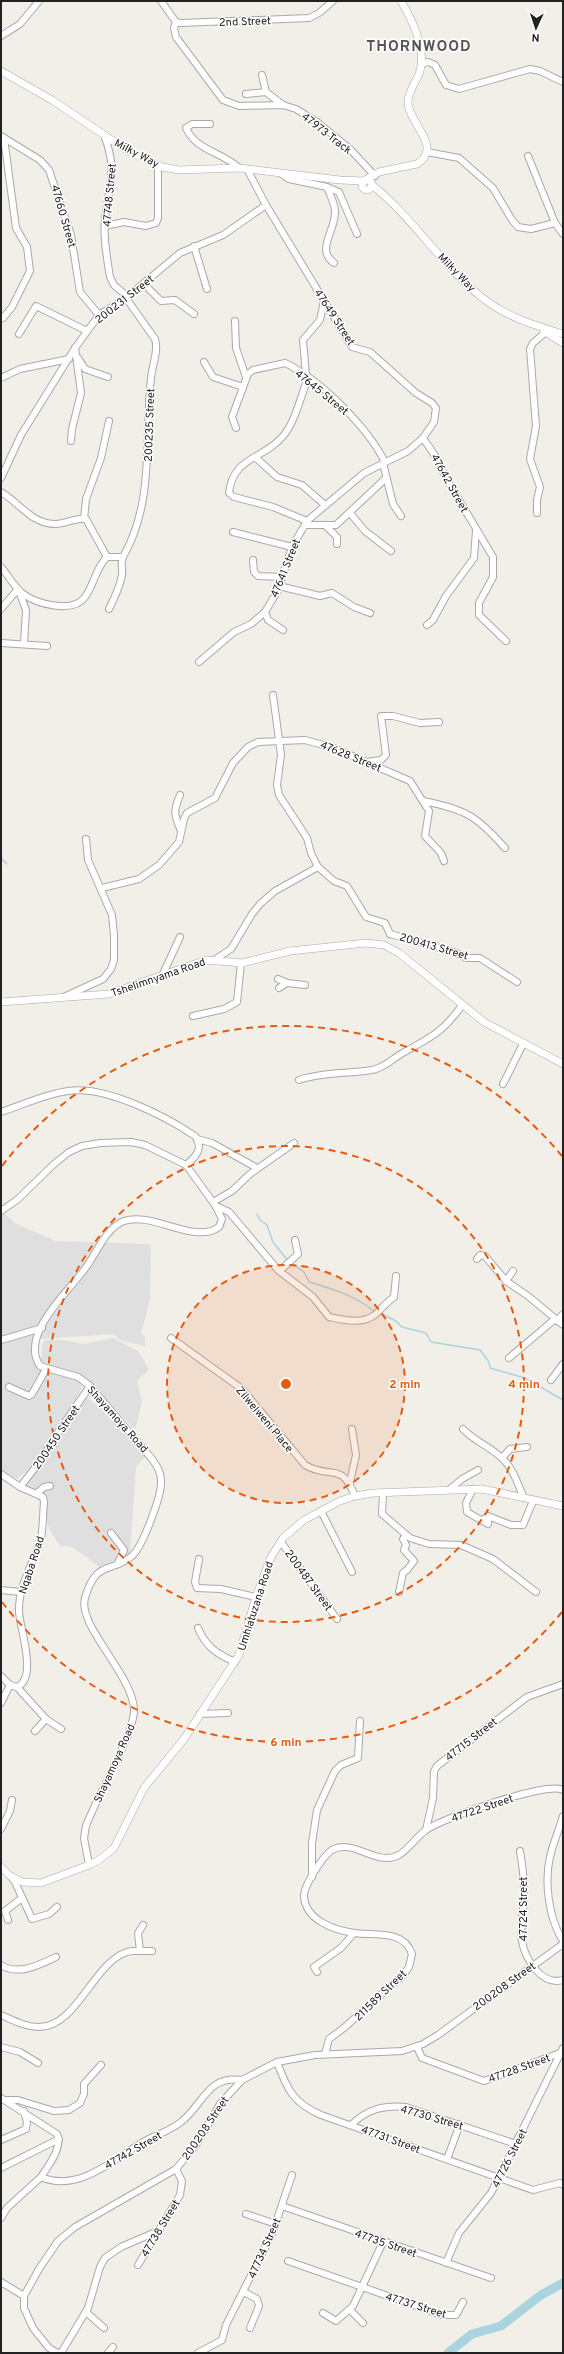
<svg xmlns="http://www.w3.org/2000/svg" width="564" height="2354" font-family="Overpass,sans-serif">
<rect width="100%" height="100%" fill="#f2efe9"/>
<!-- residential -->
<g fill="#e0dfdf">
<polygon points="5,1214 16,1224 56,1241 151,1244 150,1299 141,1334 145,1336 145,1346 120,1340 113,1334 40,1339 41,1328 1,1339 1,1216"/>
<polygon points="35,1331 32,1354 35,1362 77,1380 82,1388 73,1406 46,1443 35,1464 17,1479 1,1470 1,1341"/>
<polygon points="113,1338 138,1351 149,1370 137,1380 142,1402 135,1430 85,1377 45,1367 41,1363 42,1344 45,1340 65,1340 84,1344"/>
<polygon points="86,1397 120,1422 148,1454 136,1467 130,1554 100,1567 72,1547 60,1546 50,1530 40,1502 25,1485 53,1440"/>
</g>
<g fill="none" stroke-linecap="round" stroke-linejoin="round">
<!-- stream -->
<g stroke="#aad3df" stroke-width="1.5">
<polyline points="1,858 7,864"/>
<polyline points="257,1214 260,1220 267,1225 273,1242 288,1261"/>
<path d="M 291,1263 L 304,1272 L 309,1282 C 333,1289 356,1296 375,1312"/>
<polyline points="380,1313 396,1321 402,1327 426,1333 431,1342 480,1350 489,1362 490,1368 525,1378 563,1400"/>
</g>
<!-- river -->
<polyline stroke="#aad3df" stroke-width="9" points="448,2353 472,2334 501,2326 541,2295 563,2283"/>
<defs>
<g id="minor">
<polyline points="161,1 176,22 181,23 309,18 319,13 333,1"/>
<polyline points="176,22 174,28 176,37 223,100 239,106 283,105 296,109 317,122 350,149 375,176"/>
<polyline points="1,36 20,24 39,1"/>
<polyline points="421,64 428,62 435,65 446,85 459,89 530,69 540,71 563,82"/>
<polyline points="262,75 266,92"/>
<polyline points="246,94 266,92 283,105"/>
<path d="M 210,124 L 192,124 L 186,128 C 196,151 223,152 239,168"/>
<path d="M 104,135 C 118,171 109,184 105,219 C 103,237 107,259 110,277 L 114,285 L 128,297"/>
<polyline points="1,136 40,160 49,170 71,235 80,292 99,315"/>
<polyline points="427,152 459,158 493,188 512,220 518,227 531,229 555,223 563,234"/>
<polyline points="528,156 555,223"/>
<path d="M 280,173 L 289,179 L 327,187 C 330,195 335,204 335,211 C 336,231 315,249 334,263"/>
<polyline points="327,187 339,192 357,234"/>
<polyline points="105,226 124,222 146,226 156,223 158,218 158,165"/>
<polyline points="194,246 207,289"/>
<polyline points="144,284 161,301 175,300 194,314"/>
<polyline points="3,318 12,307 30,271 27,247 16,228 4,138"/>
<polyline points="235,321 236,348 246,377"/>
<polyline points="19,334 36,306 87,331"/>
<polyline points="78,358 85,369 108,377"/>
<polyline points="204,362 213,377 243,387"/>
<polyline points="306,375 303,340 320,320 324,301"/>
<polyline points="1,378 20,369 69,359"/>
<path d="M 236,428 L 232,417 L 248,374 L 253,370 L 285,363 C 321,380 367,427 385,462"/>
<polyline points="423,438 438,460 446,478 493,557 493,577 479,603 479,615 506,641"/>
<polyline points="71,441 72,429 81,393 75,348"/>
<polyline points="255,457 277,477 302,485 325,505"/>
<polyline points="383,463 393,504 401,516"/>
<polyline points="1,478 21,435 75,348 99,315 126,298 180,253 223,235 266,205"/>
<path d="M 1,492 C 20,503 31,524 56,524 C 65,524 77,517 86,519 L 107,557"/>
<polyline points="350,513 365,531 391,551"/>
<polyline points="537,513 537,500 540,487 530,459 536,426 530,349 533,343 546,332"/>
<polyline points="84,519 86,499 101,458 109,421"/>
<path d="M 307,521 L 273,507 L 234,497 L 229,493 C 233,456 265,459 284,435 C 296,420 301,395 308,378"/>
<polyline points="305,525 336,525 385,479"/>
<polyline points="325,525 337,537 337,544"/>
<polyline points="233,532 292,547"/>
<polyline points="107,557 123,557"/>
<polyline points="253,560 254,572 258,576 282,577"/>
<path d="M 1,567 C 8,575 14,587 22,593 C 36,604 73,614 85,597 C 94,585 96,567 107,557"/>
<polyline points="279,586 320,596 332,593 354,607 370,613"/>
<polyline points="19,591 26,610 24,644"/>
<polyline points="1,609 18,589"/>
<path d="M 109,609 C 114,599 120,587 122,575 C 123,570 120,562 123,557 C 155,501 144,439 151,378 C 152,366 159,350 155,339 L 126,298"/>
<polyline points="265,612 268,620 283,630"/>
<polyline points="427,625 433,620 446,596 474,558 476,530"/>
<polyline points="1,643 47,646"/>
<polyline points="199,662 234,632 251,624 265,612 277,592 292,547 307,521 364,473 408,451 423,438 434,422 436,408 432,403 416,393 370,352 352,347 266,205 247,169"/>
<polyline points="273,695 281,755 277,785 279,795 307,838 311,853 318,867 334,881 347,886 366,917 385,923 390,934"/>
<polyline points="367,762 381,760 386,755 381,716 393,716 420,723 439,722"/>
<path d="M 180,795 C 173,812 174,814 181,831"/>
<path d="M 423,801 C 465,809 477,816 505,848"/>
<polyline points="102,888 139,879 159,865 179,842 184,819 187,813 215,798 233,763 248,747 258,742 305,740 334,748 410,781 429,811 425,836 441,853 444,861"/>
<polyline points="390,934 454,952 467,958 480,958 517,982"/>
<polyline points="214,960 231,949 252,914 260,904 275,891 318,867"/>
<polyline points="162,976 180,937"/>
<polyline points="278,979 287,983 305,985"/>
<polyline points="279,988 287,983"/>
<polyline points="66,996 103,979 111,969 114,960 114,935 112,915 88,860 86,839"/>
<polyline points="193,1016 224,1009 237,1002 241,963"/>
<path d="M 299,1080 C 322,1072 348,1074 372,1070 C 384,1068 391,1060 401,1054 C 429,1038 443,1033 462,1005"/>
<polyline points="503,1084 523,1044"/>
<path d="M 1,1112 C 23,1105 45,1094 68,1091 C 105,1085 165,1116 195,1136 C 204,1148 196,1157 186,1165"/>
<polyline points="197,1139 212,1143 257,1168"/>
<polyline points="213,1202 232,1191 250,1174 294,1143"/>
<path d="M 216,1206 L 229,1212 L 278,1270 L 313,1297 L 329,1317 C 344,1320 363,1325 376,1314 C 382,1308 387,1302 394,1297 L 396,1276"/>
<path d="M 1,1211 L 17,1200 L 54,1164 L 69,1152 L 82,1146 L 100,1143 L 131,1142 L 145,1145 L 186,1165 L 215,1205 L 222,1219 L 219,1227 C 195,1245 152,1211 124,1221 C 105,1228 96,1255 84,1270 C 68,1292 19,1335 40,1366 L 78,1377 L 90,1386 L 152,1459 C 157,1466 161,1472 161,1481 C 162,1495 143,1546 132,1556 C 111,1574 96,1559 85,1598 C 77,1625 132,1674 134,1709 C 135,1733 96,1798 86,1826 L 84,1838 L 89,1865"/>
<polyline points="477,1259 480,1255 485,1256 506,1281 528,1296 563,1325"/>
<polyline points="278,1270 284,1267 298,1254 295,1240"/>
<polyline points="506,1281 513,1271"/>
<polyline points="557,1321 563,1314"/>
<path d="M 171,1338 L 242,1389 L 305,1465 C 330,1480 341,1460 355,1496"/>
<polyline points="1,1340 42,1328"/>
<polyline points="509,1358 555,1319"/>
<polyline points="551,1380 563,1364"/>
<polyline points="9,1387 29,1396 32,1394 46,1369"/>
<path d="M 463,1429 C 474,1441 491,1447 503,1459 C 514,1470 518,1485 524,1498"/>
<polyline points="502,1458 510,1449 527,1447"/>
<path d="M 1,1474 L 20,1487 L 43,1497 L 44,1502 C 43,1512 43,1529 41,1538 C 34,1563 18,1585 19,1612 C 20,1629 38,1678 17,1687 L 10,1685 L 1,1676"/>
<polyline points="350,1482 356,1455 352,1429"/>
<polyline points="20,1487 42,1459 52,1441 90,1386"/>
<polyline points="450,1489 462,1479 478,1470"/>
<polyline points="473,1489 466,1503 467,1512 488,1524 488,1519 485,1518 488,1516 511,1525 523,1525 533,1501"/>
<polyline points="37,1493 44,1487 50,1486"/>
<polyline points="383,1493 382,1514 410,1538 429,1544 461,1545 493,1559 536,1592"/>
<polyline points="321,1511 352,1572"/>
<polyline points="111,1533 124,1550 118,1563"/>
<polyline points="281,1542 337,1619"/>
<polyline points="199,1559 195,1582 197,1588 221,1589 256,1597"/>
<polyline points="1,1590 21,1592"/>
<polyline points="399,1592 403,1573 407,1570 414,1561 404,1550 406,1545 403,1539 406,1535"/>
<path d="M 198,1628 C 206,1647 217,1654 235,1662"/>
<polyline points="17,1687 46,1719 61,1729"/>
<polyline points="1,1703 10,1685"/>
<polyline points="200,1714 228,1713"/>
<polyline points="35,1731 46,1719"/>
<path d="M 563,1816 C 559,1830 553,1843 550,1857 C 544,1883 549,1919 563,1941"/>
<polyline points="1,1829 10,1811 12,1800"/>
<polyline points="426,1830 433,1798 434,1771 437,1766 527,1697 563,1684"/>
<path d="M 520,1851 C 522,1863 524,1876 524,1888 C 525,1920 512,1942 536,1970 C 543,1978 552,1983 563,1980"/>
<polyline points="10,1876 15,1882 32,1919 49,1914 57,1907"/>
<polyline points="312,1877 312,1843 317,1810 335,1771 341,1765 358,1758 360,1721"/>
<polyline points="8,1920 5,1911 22,1898"/>
<polyline points="140,1951 138,1933 143,1925"/>
<path d="M 1,1965 C 18,1976 39,1965 56,1957"/>
<polyline points="317,1972 314,1967 341,1948 354,1933"/>
<path d="M 1,2015 C 13,2020 25,2027 39,2027 C 77,2027 93,1963 127,1952 C 135,1950 144,1951 152,1951"/>
<polyline points="1,2047 20,2052 38,2063"/>
<polyline points="417,2047 422,2058 484,2081 560,2053"/>
<path d="M 325,2054 L 329,2039 L 345,2027 L 404,1974 L 409,1967 L 412,1954 C 404,1929 374,1936 354,1933 C 334,1930 305,1920 304,1896 C 304,1885 323,1856 332,1850 C 354,1838 376,1867 399,1855 C 409,1849 416,1837 426,1830 C 442,1818 548,1781 563,1790"/>
<path d="M 277,2062 C 287,2089 293,2103 321,2115 L 533,2190 L 560,2183 L 563,2185"/>
<path d="M 1,2098 L 57,2134 C 63,2148 48,2166 41,2177"/>
<polyline points="6,2100 18,2100 54,2111 69,2110 80,2103 84,2094 84,2084 101,2065"/>
<path d="M 351,2125 C 367,2109 384,2105 406,2107 L 516,2144"/>
<polyline points="1,2140 26,2129 27,2122 24,2111"/>
<polyline points="447,2159 460,2124"/>
<polyline points="1,2168 59,2139"/>
<polyline points="282,2206 491,2278"/>
<polyline points="246,2214 276,2224"/>
<path d="M 1,2218 L 7,2208 L 41,2177 C 78,2193 113,2160 143,2142 C 155,2135 170,2131 181,2122 C 204,2104 207,2075 242,2080"/>
<polyline points="288,2261 442,2315 456,2315 463,2302"/>
<polyline points="446,2263 459,2233 491,2193 563,2048"/>
<polyline points="138,2265 180,2195 182,2181 176,2169"/>
<polyline points="1,2282 24,2296"/>
<polyline points="244,2292 257,2299 259,2306 250,2328"/>
<polyline points="350,2310 363,2323"/>
<polyline points="86,2312 104,2328"/>
<polyline points="323,2313 336,2321 353,2306 383,2242"/>
<polyline points="58,2353 49,2348 33,2328 24,2308 24,2296 39,2269 58,2241 75,2227 176,2169 196,2145 220,2104 242,2080 277,2062 315,2055 402,2051 423,2044 438,2035 563,1944"/>
<polyline points="61,2353 88,2308 100,2267 105,2258 121,2247 158,2231"/>
<polyline points="108,2353 113,2347"/>
<polyline points="198,2353 222,2340 226,2325 272,2234 292,2175"/>
</g>
<g id="tertiary">
<polyline points="1,71 52,100 125,149 162,167 179,170 239,168 340,180 364,181"/>
<circle cx="367" cy="185" r="5"/>
<path d="M 365,180 L 379,172 L 417,164 C 444,147 408,123 408,102 C 408,91 417,81 420,71 C 426,47 412,20 401,1"/>
<path d="M 372,185 C 415,219 445,271 488,302 C 510,318 537,326 563,334"/>
<polyline points="544,331 563,343"/>
<polyline points="1,1002 109,994 206,960 242,963 290,951 366,943 384,945 399,953 484,1022 563,1064"/>
<polyline points="1,1867 9,1875 22,1882 41,1883 89,1865 99,1860 114,1848 144,1788 184,1739 239,1655 256,1597 271,1557 283,1538 304,1520 340,1501 355,1496 373,1493 482,1489 563,1506"/>
</g>
</defs>
<!-- minor casing -->
<use href="#minor" stroke="#a9a9a9" stroke-width="8"/>
<!-- tertiary casing -->
<use href="#tertiary" stroke="#a9a9a9" stroke-width="8"/>
<!-- minor -->
<use href="#minor" stroke="#fff" stroke-width="6"/>
<!-- tertiary -->
<use href="#tertiary" stroke="#fff" stroke-width="7"/>
</g>
<!-- distance rings -->
<circle cx="286" cy="1384" r="119" fill="#e8590c" fill-opacity=".12"/>
<g fill="none" stroke="#e8590c" stroke-width="2" stroke-dasharray="7 5">
<circle cx="286" cy="1384" r="119"/>
<circle cx="286" cy="1384" r="238"/>
<path d="M562 1612A358 358 0 0 1 2 1602M2 1166A358 358 0 0 1 562 1156"/>
</g>
<g text-anchor="middle" stroke-width="3" stroke-linejoin="round" paint-order="stroke">
<!-- street labels -->
<g font-size="11" fill="#222" stroke="#fff">
<text transform="translate(245 21) rotate(-2)" y="4">2nd Street</text>
<text transform="translate(327 133) rotate(38)" y="4">47973 Track</text>
<text transform="translate(137 153) rotate(28)" y="4">Milky Way</text>
<text transform="translate(109 195) rotate(-85)" y="4">47748 Street</text>
<text transform="translate(64 216) rotate(74)" y="4">47660 Street</text>
<text transform="translate(457 272) rotate(46)" y="4">Milky Way</text>
<text transform="translate(124 299) rotate(-38)" y="4">200231 Street</text>
<text transform="translate(335 317) rotate(57)" y="4">47649 Street</text>
<text transform="translate(322 392) rotate(39)" y="4">47645 Street</text>
<text transform="translate(149 425) rotate(-88)" y="4">200235 Street</text>
<text transform="translate(450 483) rotate(61)" y="4">47642 Street</text>
<text transform="translate(285 568) rotate(-68)" y="4">47641 Street</text>
<text transform="translate(351 756) rotate(22)" y="4">47628 Street</text>
<text transform="translate(434 946) rotate(16)" y="4">200413 Street</text>
<text transform="translate(158 977) rotate(-19)" y="4">Tshelimnyama Road</text>
<text transform="translate(118 1419) rotate(48)" y="4">Shayamoya Road</text>
<text transform="translate(265 1419) rotate(50)" y="4">Zilwelweni Place</text>
<text transform="translate(56 1437) rotate(-56)" y="4">200450 Street</text>
<text transform="translate(31 1565) rotate(-72)" y="4">Nqaba Road</text>
<text transform="translate(309 1580) rotate(54)" y="4">200487 Street</text>
<text transform="translate(255 1606) rotate(-72)" y="4">Umhlatuzana Road</text>
<text transform="translate(471 1739) rotate(-38)" y="4">47715 Street</text>
<text transform="translate(114 1763) rotate(-66)" y="4">Shayamoya Road</text>
<text transform="translate(482 1808) rotate(-19)" y="4">47722 Street</text>
<text transform="translate(523 1909) rotate(-90)" y="4">47724 Street</text>
<text transform="translate(504 1986) rotate(-36)" y="4">200208 Street</text>
<text transform="translate(380 1995) rotate(-44)" y="4">211589 Street</text>
<text transform="translate(519 2068) rotate(-20)" y="4">47728 Street</text>
<text transform="translate(432 2117) rotate(16)" y="4">47730 Street</text>
<text transform="translate(205 2128) rotate(-56)" y="4">200208 Street</text>
<text transform="translate(391 2139) rotate(20)" y="4">47731 Street</text>
<text transform="translate(133 2150) rotate(-30)" y="4">47742 Street</text>
<text transform="translate(509 2158) rotate(-63)" y="4">47726 Street</text>
<text transform="translate(160 2228) rotate(-59)" y="4">47738 Street</text>
<text transform="translate(386 2243) rotate(19)" y="4">47735 Street</text>
<text transform="translate(264 2248) rotate(-66)" y="4">47734 Street</text>
<text transform="translate(416 2305) rotate(17)" y="4">47737 Street</text>
</g>
<!-- district labels -->
<g font-size="15" font-weight="bold" letter-spacing="1" fill="#555" stroke="#fff">
<text x="419" y="51">THORNWOOD</text>
</g>
</g>
<circle cx="286" cy="1384" r="6" fill="#e8590c" stroke="#fff" stroke-width="2"/>
<g font-size="12" text-anchor="middle" font-weight="bold" fill="#e8590c" stroke="#fff" stroke-width="3" stroke-linejoin="round" paint-order="stroke">
<text x="405" y="1388">2 min</text>
<text x="524" y="1388">4 min</text>
<text x="286" y="1746">6 min</text>
</g>
<!-- border -->
<rect width="564" height="2354" fill="none" stroke="#222222" stroke-width="4"/>
<!-- north arrow -->
<g transform="translate(536 28) rotate(183)" stroke="#ffffff" stroke-width="3" paint-order="stroke">
<path d="M0-3L7 15L0 10L-7 15Z" fill="#222222"/>
<text y="-6" font-size="11" font-weight="bold" text-anchor="middle" fill="#222222">N</text>
</g>
</svg>
